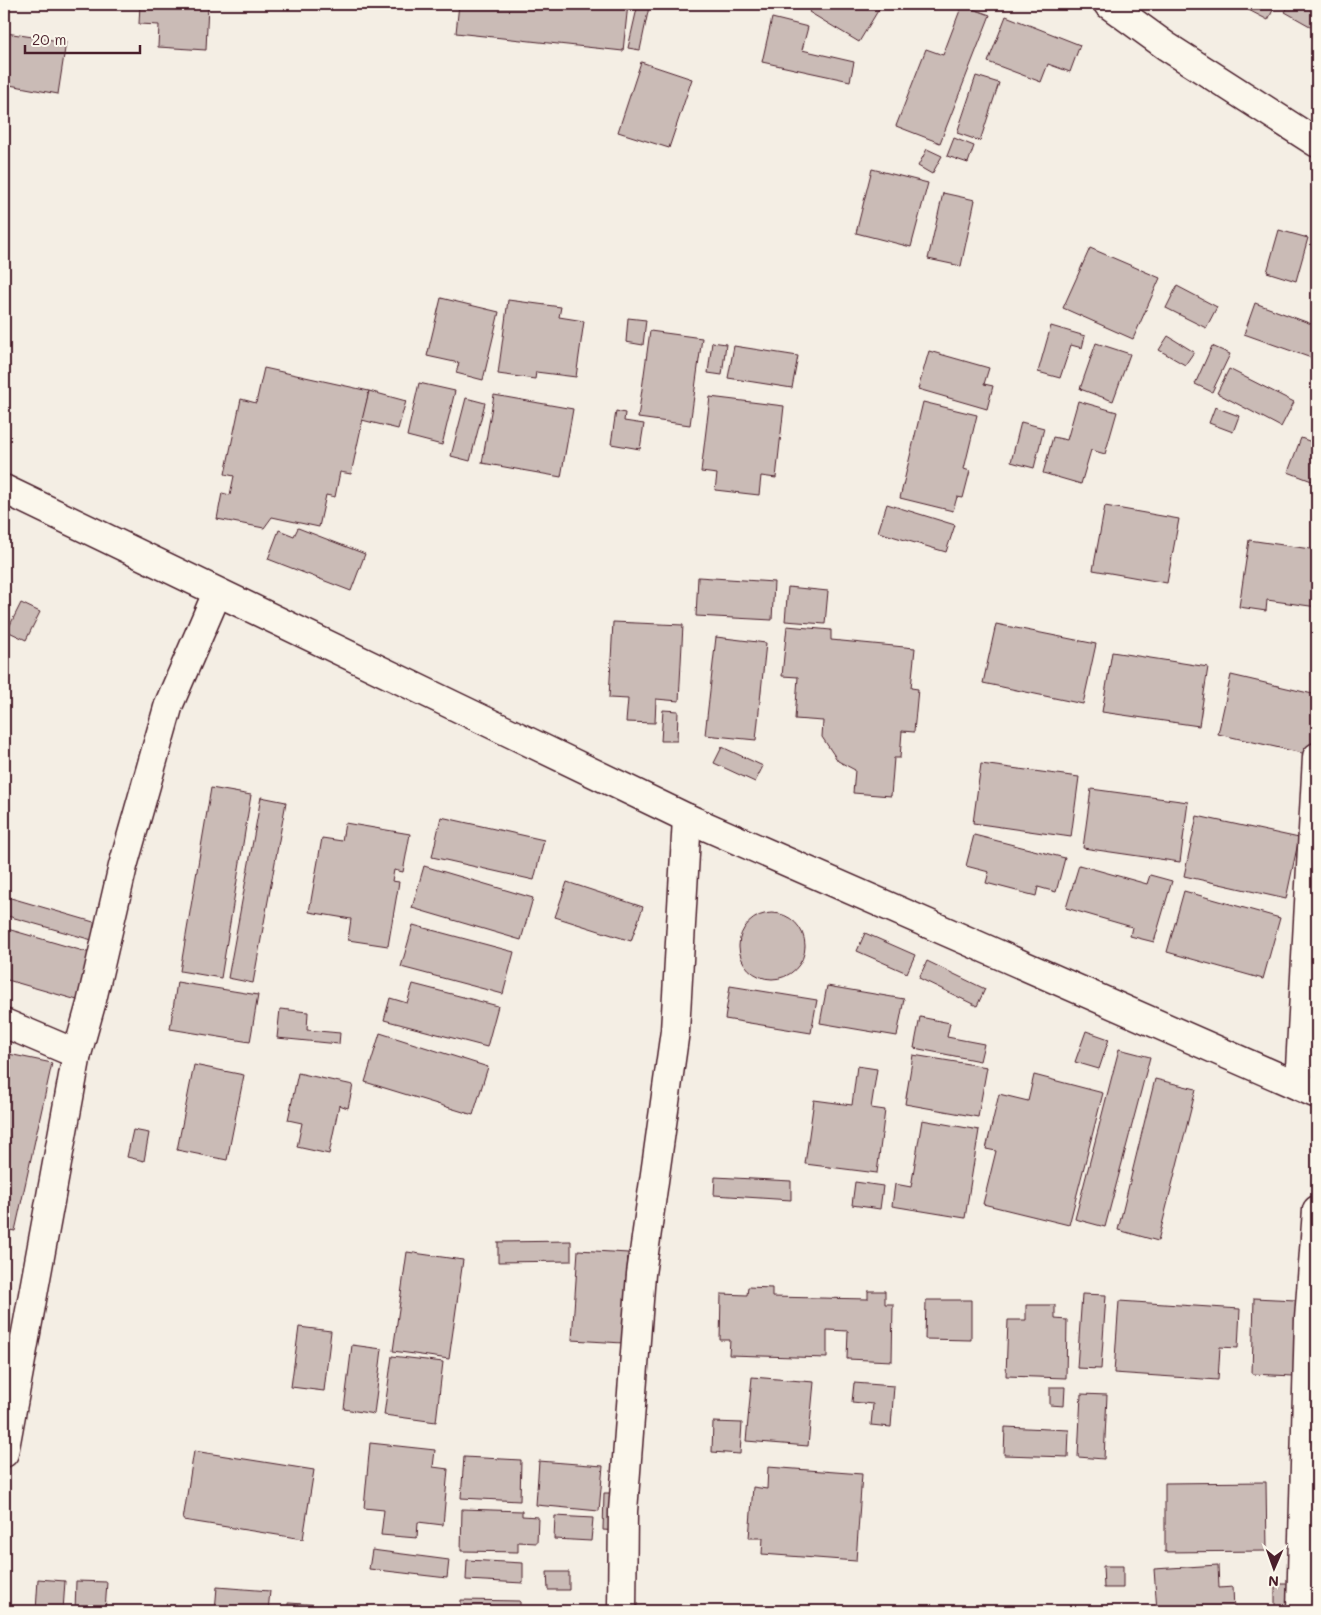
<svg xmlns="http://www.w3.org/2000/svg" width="1321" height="1615" font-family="Mali,sans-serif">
<rect width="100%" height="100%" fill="#f4eee4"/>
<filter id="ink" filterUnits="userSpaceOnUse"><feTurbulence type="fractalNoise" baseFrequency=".02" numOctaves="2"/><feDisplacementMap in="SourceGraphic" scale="10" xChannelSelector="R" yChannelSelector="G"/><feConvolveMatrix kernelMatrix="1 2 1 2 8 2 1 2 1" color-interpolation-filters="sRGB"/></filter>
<g filter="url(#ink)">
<!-- building -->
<g fill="#cabbb6" stroke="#4a1f2b">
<polygon points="140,4 208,4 206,50 158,47 159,25 139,24"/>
<polygon points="459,4 628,4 623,51 456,33"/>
<polygon points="638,4 649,7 640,50 628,48"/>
<polygon points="814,4 882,4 859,42 809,12"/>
<polygon points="1237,4 1276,4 1268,20"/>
<polygon points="1290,4 1317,4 1317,30 1285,12"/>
<polygon points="962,5 990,15 940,143 896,126 926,49 943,55"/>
<polygon points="1006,16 1080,45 1070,72 1048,64 1041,82 988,62"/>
<polygon points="772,18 808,27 802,50 854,62 850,81 762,62"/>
<polygon points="6,33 66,42 58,94 4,84 4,48"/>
<polygon points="641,62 692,79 669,148 618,132"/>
<polygon points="976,76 999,83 980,141 957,133"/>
<polygon points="954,138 974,146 968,163 947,156"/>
<polygon points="927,149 942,156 932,174 918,166"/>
<polygon points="872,169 928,183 911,247 856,233"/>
<polygon points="943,193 975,200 961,266 928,259"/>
<polygon points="1279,230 1308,238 1296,281 1267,272"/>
<polygon points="1090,248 1160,278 1133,339 1063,308"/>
<polygon points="1177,286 1217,307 1206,328 1166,308"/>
<polygon points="441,298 499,312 483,380 456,373 459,363 427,356"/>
<polygon points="508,300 561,307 559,317 584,321 576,377 536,372 535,379 498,374"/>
<polygon points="1255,303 1317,326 1317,360 1244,334"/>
<polygon points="628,318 646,320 643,345 626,342"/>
<polygon points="1051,326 1085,336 1082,348 1071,345 1060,378 1038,372"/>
<polygon points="650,331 702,338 690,425 638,418"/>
<polygon points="1168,336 1194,352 1185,365 1159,350"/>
<polygon points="712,342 726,344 722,375 708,373"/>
<polygon points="1096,343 1130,354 1113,401 1080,389"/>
<polygon points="734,346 798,356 792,388 728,378"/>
<polygon points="1212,346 1230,354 1212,392 1195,384"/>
<polygon points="929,351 989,368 984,384 993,386 987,409 918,389"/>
<polygon points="264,368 369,391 351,474 340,472 335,497 326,495 319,527 272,517 264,528 217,519 222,493 230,495 234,476 225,474 241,399 256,403"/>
<polygon points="1229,369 1294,402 1281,427 1217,393"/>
<polygon points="419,383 455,391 442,445 407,436"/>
<polygon points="369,391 406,401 398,429 362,420"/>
<polygon points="494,395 573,409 561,477 482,463"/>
<polygon points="710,397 784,406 776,478 761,476 759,495 715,490 717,474 701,472"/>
<polygon points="466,398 485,403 470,461 451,456"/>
<polygon points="1078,401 1117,412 1105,454 1091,450 1081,484 1043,473 1053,437 1067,440"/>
<polygon points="923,402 977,415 964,469 970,471 963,498 957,497 953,511 900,498"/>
<polygon points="1215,407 1239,416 1233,432 1209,423"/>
<polygon points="616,411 625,413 624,421 644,424 640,449 611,444"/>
<polygon points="1021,422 1044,428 1034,468 1011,462"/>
<polygon points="1301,438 1317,444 1317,483 1288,472"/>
<polygon points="887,504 955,525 946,552 878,532"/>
<polygon points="1105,506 1179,519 1167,583 1093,570"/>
<polygon points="298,528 365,554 351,591 268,559 279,530 294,536"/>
<polygon points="1249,540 1317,550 1317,607 1267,600 1266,611 1239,607"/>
<polygon points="698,577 774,582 772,620 696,616"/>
<polygon points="788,587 828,591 825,624 785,621"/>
<polygon points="21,603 40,612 26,640 7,631"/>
<polygon points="613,622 683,625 679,701 656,699 655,723 626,722 628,699 609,698"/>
<polygon points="996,624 1096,644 1083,704 983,683"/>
<polygon points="787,626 831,630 831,640 915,648 911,688 918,689 914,732 902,731 900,758 894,758 891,796 853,793 855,770 838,761 822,737 823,721 795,719 798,677 782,676"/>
<polygon points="716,637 766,643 756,740 705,735"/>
<polygon points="1112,652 1208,667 1199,726 1102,712"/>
<polygon points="1231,675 1317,695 1317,746 1315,756 1218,734"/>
<polygon points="663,710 678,711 677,741 661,741"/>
<polygon points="722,747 763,766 755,782 714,763"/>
<polygon points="981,764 1079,777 1071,837 973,823"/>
<polygon points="211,788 251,795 221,978 180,971"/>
<polygon points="1091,789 1188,802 1180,862 1083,848"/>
<polygon points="261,797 286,802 253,983 228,978"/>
<polygon points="1197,816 1299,838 1286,899 1184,876"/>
<polygon points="441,817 544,840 534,880 432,857"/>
<polygon points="345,823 410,834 403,872 394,870 392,881 399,882 388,946 348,940 351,919 309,912 322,838 342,841"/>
<polygon points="974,835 1065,858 1056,892 1038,887 1036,896 986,883 989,872 966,866"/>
<polygon points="1079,865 1147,884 1150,875 1172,881 1154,942 1130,936 1132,927 1066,908"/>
<polygon points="424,866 533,898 521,940 412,908"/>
<polygon points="567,882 643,907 631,941 555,917"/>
<polygon points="1184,891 1280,918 1263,979 1167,952"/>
<polygon points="4,896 97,923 92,940 4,915"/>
<circle cx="772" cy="946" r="33"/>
<polygon points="413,925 514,952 503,994 401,967"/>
<polygon points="4,928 104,957 91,1004 4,979"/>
<polygon points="865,933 915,955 907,973 857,951"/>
<polygon points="927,961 985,989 977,1006 919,978"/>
<polygon points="177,982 258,995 250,1042 170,1029"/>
<polygon points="413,984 498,1006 487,1047 384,1020 390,998 407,1003"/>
<polygon points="730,986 817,1000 811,1033 725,1019"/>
<polygon points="827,986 904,999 897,1036 820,1023"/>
<polygon points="280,1009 308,1012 307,1030 340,1033 339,1044 277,1038"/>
<polygon points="920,1017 950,1023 947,1037 984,1044 980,1061 914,1048"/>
<polygon points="1086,1031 1109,1039 1099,1069 1075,1062"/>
<polygon points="380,1033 488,1067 473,1115 365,1082"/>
<polygon points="1119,1049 1150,1057 1105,1227 1075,1219"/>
<polygon points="4,1053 52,1063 15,1231 4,1229"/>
<polygon points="913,1055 987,1067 978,1117 905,1104"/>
<polygon points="194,1065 244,1075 227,1160 177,1150"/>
<polygon points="857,1066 877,1069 871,1108 885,1110 877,1173 805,1164 814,1100 852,1105"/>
<polygon points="298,1073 353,1085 348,1108 339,1105 329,1154 297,1147 302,1123 288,1120"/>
<polygon points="1034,1075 1103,1093 1069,1225 983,1204 996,1151 986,1149 999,1094 1028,1101"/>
<polygon points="1155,1079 1196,1089 1158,1241 1118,1230"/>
<polygon points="922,1120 979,1130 965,1218 892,1206 895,1184 911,1187"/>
<polygon points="133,1130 149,1133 144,1161 127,1157"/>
<polygon points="715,1177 791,1181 791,1200 714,1195"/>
<polygon points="855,1182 883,1186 880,1209 852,1205"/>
<polygon points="571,1241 571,1261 498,1262 498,1242"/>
<polygon points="578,1250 628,1253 623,1343 572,1340"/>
<polygon points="407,1252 463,1260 449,1359 393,1351"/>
<polygon points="748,1287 772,1288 772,1297 868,1299 868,1291 885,1291 885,1304 893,1304 892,1361 847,1359 848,1331 827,1330 827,1358 729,1355 730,1340 720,1340 721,1294 747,1295"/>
<polygon points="1082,1294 1106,1295 1101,1369 1077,1368"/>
<polygon points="1254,1298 1316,1301 1314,1377 1252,1374"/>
<polygon points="926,1300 971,1300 971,1340 925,1339"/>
<polygon points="1119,1301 1240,1309 1238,1348 1220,1347 1218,1380 1114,1373"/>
<polygon points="1026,1305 1055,1305 1055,1319 1067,1320 1066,1378 1006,1376 1008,1320 1026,1320"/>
<polygon points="299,1327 331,1331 324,1391 291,1387"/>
<polygon points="352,1345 382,1349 374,1414 344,1409"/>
<polygon points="392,1356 443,1362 436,1422 384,1415"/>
<polygon points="752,1377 814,1382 808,1446 746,1441"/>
<polygon points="854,1383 894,1386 891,1427 871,1425 873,1404 852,1402"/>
<polygon points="1050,1387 1065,1387 1064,1406 1050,1405"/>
<polygon points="1081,1394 1107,1395 1104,1459 1078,1457"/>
<polygon points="713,1422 742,1423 740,1454 712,1452"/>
<polygon points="1005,1427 1069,1430 1068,1457 1004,1455"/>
<polygon points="370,1443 435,1450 433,1467 448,1469 443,1525 418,1522 417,1538 381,1535 384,1510 364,1508"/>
<polygon points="194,1451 314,1470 303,1539 183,1520"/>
<polygon points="464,1457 521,1460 520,1501 461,1498"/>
<polygon points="539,1461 603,1466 599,1511 536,1505"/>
<polygon points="768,1467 862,1474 856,1561 762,1554 763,1538 749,1538 753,1487 767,1489"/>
<polygon points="1266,1482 1267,1551 1165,1552 1165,1483"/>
<polygon points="604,1493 619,1493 618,1531 603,1530"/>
<polygon points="462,1509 522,1511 522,1516 538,1517 537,1543 518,1542 518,1552 461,1551"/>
<polygon points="555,1516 593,1518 591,1541 554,1539"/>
<polygon points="372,1550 449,1560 447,1578 369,1569"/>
<polygon points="467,1560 523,1563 523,1583 466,1580"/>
<polygon points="1218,1565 1219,1588 1233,1587 1234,1611 1157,1611 1154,1569"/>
<polygon points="1103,1566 1123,1566 1123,1588 1104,1588"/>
<polygon points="547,1572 569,1572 569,1590 548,1590"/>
<polygon points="38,1579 65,1581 63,1611 36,1611"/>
<polygon points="76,1581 107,1582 105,1611 75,1611"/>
<rect x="1275" y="1584" width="36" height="27"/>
<polygon points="217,1587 270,1591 268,1611 215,1611"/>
<polygon points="461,1600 520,1601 520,1611 461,1611"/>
<polygon points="288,1603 383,1609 383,1611 288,1611"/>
</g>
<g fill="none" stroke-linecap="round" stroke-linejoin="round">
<defs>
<g id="street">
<polyline points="1108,4 1166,46 1317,143"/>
<polyline points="4,489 687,818 1317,1094"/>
<polyline points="4,1023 77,1054"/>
<polyline points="1299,1086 1317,757"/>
<polyline points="4,1453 77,1054 91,1004 123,866 169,704 217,593"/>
<polyline points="622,1611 623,1511 641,1274 675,1031 687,818"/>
<polyline points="1301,1611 1309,1319 1317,1210"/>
</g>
</defs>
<!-- street casing -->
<use href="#street" stroke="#4a1f2b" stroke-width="31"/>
<!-- street -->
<use href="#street" stroke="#fbf7ec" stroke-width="28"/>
</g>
</g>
<!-- margin -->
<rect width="1321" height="1615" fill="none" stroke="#fbf7ec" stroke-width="20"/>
<rect x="10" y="10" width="1301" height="1595" fill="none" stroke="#4a1f2b" stroke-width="2" filter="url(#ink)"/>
<!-- north arrow -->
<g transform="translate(1274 1568) rotate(182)" stroke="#fbf7ec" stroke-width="4" paint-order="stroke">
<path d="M0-4L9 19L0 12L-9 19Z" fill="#4a1f2b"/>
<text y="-8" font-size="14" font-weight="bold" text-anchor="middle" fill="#4a1f2b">N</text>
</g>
<!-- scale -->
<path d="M25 45v8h115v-8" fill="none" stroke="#4a1f2b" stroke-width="2.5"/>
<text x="32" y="45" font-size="15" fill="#4a1f2b" stroke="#fbf7ec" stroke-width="4" paint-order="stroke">20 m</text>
</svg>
